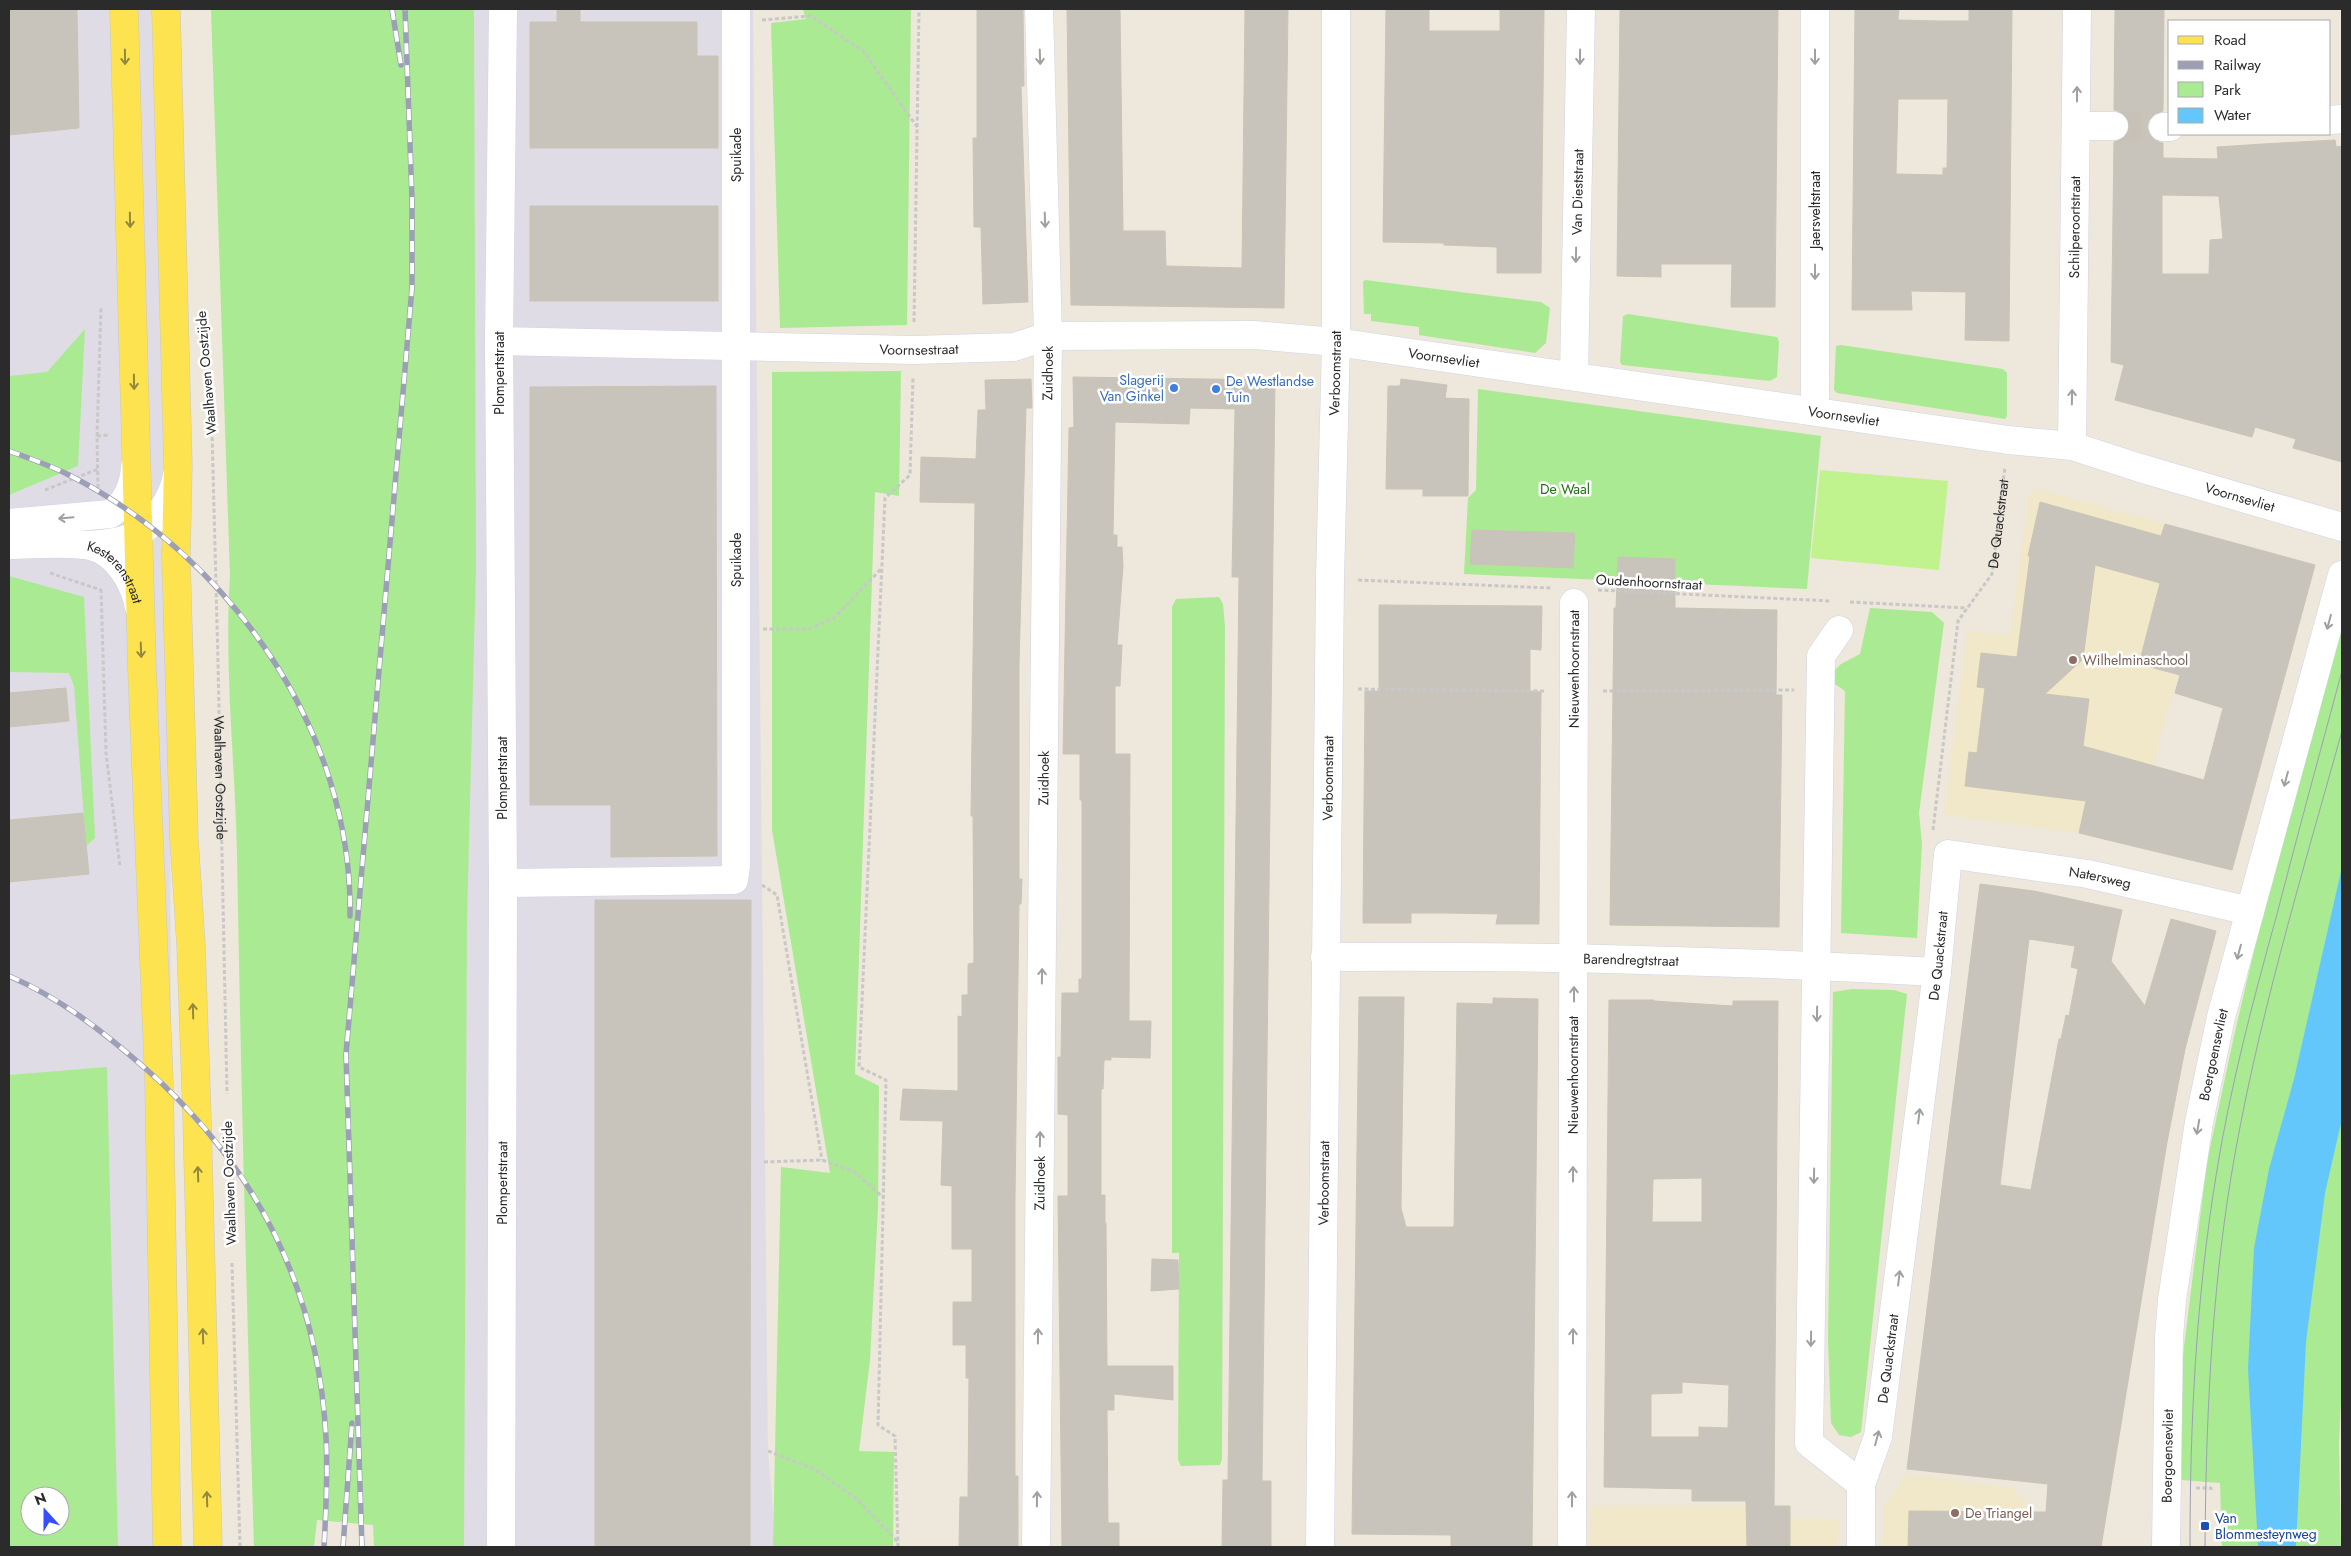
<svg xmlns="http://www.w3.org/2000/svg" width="2351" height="1556" font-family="Jost,sans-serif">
<rect width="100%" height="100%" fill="#eee7db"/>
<!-- industrial -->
<g fill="#e0dce6" fill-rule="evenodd">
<path d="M 9,9 L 167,9 L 173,1547 L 9,1547 ZM 30,1496 L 60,1496 L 60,1526 L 30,1526 Z"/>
<polygon points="474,9 753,9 768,1451 776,1547 450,1547 454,546"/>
</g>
<!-- education -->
<g fill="#f1e7c9">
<polygon points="2038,489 2216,538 2153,765 2150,765 2086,801 2079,833 1944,815 1967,631 2010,635 2029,495"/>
<polygon points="1907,1474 2015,1488 2016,1496 2024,1497 2027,1521 2104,1533 2101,1547 1883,1547 1884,1506"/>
<polygon points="1591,1506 1790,1506 1791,1518 1839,1519 1838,1547 1590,1547"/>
</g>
<!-- green -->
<g fill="#aaea92" fill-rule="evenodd">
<path d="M 211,9 L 474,9 L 476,568 L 467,919 L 464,1547 L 374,1547 L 373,1525 L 317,1520 L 314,1547 L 254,1547 C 247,1316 241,1085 237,854 C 235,761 224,669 230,576 Z"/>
<polygon points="803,9 911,9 907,325 780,328 771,23 806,19"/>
<polygon points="1365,280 1541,302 1550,308 1546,343 1535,353 1419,335 1419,327 1371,321 1371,314 1364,314 1363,282"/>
<polygon points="1628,314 1777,337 1779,342 1777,377 1770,381 1622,365 1620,362 1623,316"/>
<polygon points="85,329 78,466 9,495 9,376 47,372"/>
<polygon points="1841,345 2003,369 2007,373 2007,416 2005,419 1837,393 1834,390 1836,346"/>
<polygon points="901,371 899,496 875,492 855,1074 879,1086 878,1208 870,1360 859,1451 894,1452 893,1547 773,1547 781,1167 830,1173 772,830 772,372"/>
<polygon points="1478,389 1821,436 1807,589 1464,574 1468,498 1476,490"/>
<polygon points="9,576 84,597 95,838 86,846 74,686 69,673 9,672"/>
<polygon points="1219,597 1223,604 1225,627 1222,1459 1220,1465 1181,1466 1178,1460 1179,1253 1172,1253 1172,607 1176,599"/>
<polygon points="1870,608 1932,612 1944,623 1919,813 1922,844 1917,938 1841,933 1845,691 1832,682 1833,672 1841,664 1860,654"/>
<polygon points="2342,627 2342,1379 2339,1443 2341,1547 2222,1547 2220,1483 2182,1480 2178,1395 2207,1162 2234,1036 2271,879"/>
<polygon points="1852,989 1894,990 1907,994 1861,1432 1851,1437 1839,1435 1831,1423 1828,1341 1833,992"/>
<path d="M 107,1067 L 118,1547 L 9,1547 L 9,1075 ZM 30,1496 L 60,1496 L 60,1526 L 30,1526 Z"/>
</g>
<!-- pitch -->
<polygon fill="#c0f28d" points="1820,470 1948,481 1939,570 1811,558"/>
<!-- water -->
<polygon fill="#64c7fb" points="2342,867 2342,1119 2325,1193 2306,1342 2296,1547 2258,1547 2248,1369 2254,1248 2269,1169 2294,1079"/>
<!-- building -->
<g fill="#c9c4bb" stroke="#cac4b5" fill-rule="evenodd">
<polygon points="9,9 77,9 79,128 9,135"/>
<polygon points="557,9 580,9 580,22 697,22 697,56 718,56 718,148 530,148 530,22 557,22"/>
<polygon points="977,9 1023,9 1024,86 1021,86 1028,302 983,304 981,227 974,227 973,138 977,138"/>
<polygon points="1067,9 1120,9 1123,231 1165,231 1166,266 1242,268 1245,9 1288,9 1284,308 1071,305"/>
<polygon points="1386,9 1429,9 1429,31 1500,31 1500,9 1544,9 1541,273 1497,273 1497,247 1444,245 1444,243 1383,242"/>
<polygon points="1620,9 1778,9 1775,307 1731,307 1732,264 1661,264 1661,277 1617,276"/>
<path d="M 1855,9 L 1899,9 L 1898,20 L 1939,21 L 1969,21 L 1969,9 L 2012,9 L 2009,341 L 1965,340 L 1966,292 L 1911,291 L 1912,310 L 1852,310 ZM 1898,99 L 1948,99 L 1947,168 L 1943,168 L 1943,175 L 1896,174 Z"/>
<path d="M 2115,9 L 2164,9 L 2163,111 L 2155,114 L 2149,120 L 2147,127 L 2150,135 L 2156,141 L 2163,143 L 2163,158 L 2218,159 L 2217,147 L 2263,144 L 2335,140 L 2336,147 L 2342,146 L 2342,462 L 2293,448 L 2296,439 L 2255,427 L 2252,437 L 2115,400 L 2124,365 L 2111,362 L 2114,142 L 2122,139 L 2128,133 L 2130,126 L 2127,118 L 2121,112 L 2114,110 ZM 2162,195 L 2219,196 L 2223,239 L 2210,240 L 2209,274 L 2162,274 Z"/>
<rect x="530" y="206" width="188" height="95"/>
<polygon points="1073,377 1275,380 1262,1481 1271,1481 1271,1547 1222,1547 1223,1480 1228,1480 1239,577 1232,577 1235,409 1190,408 1189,424 1115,422 1113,535 1117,535 1117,547 1122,547 1123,566 1117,645 1122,645 1120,686 1115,686 1115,754 1130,754 1129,1021 1151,1021 1150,1058 1111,1057 1111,1060 1104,1060 1103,1089 1101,1089 1101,1195 1105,1195 1105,1223 1106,1223 1107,1366 1173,1366 1173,1400 1114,1394 1114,1410 1107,1410 1108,1523 1119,1523 1119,1547 1062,1547 1058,1196 1068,1196 1068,1115 1058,1114 1058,1057 1061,1057 1062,993 1079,993 1079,979 1082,979 1082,800 1080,800 1080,754 1063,754 1069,428 1074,427"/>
<polygon points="1031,379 1032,408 1026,408 1019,664 1019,879 1022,879 1021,904 1019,904 1015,1197 1015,1476 1018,1476 1018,1547 959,1547 960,1497 968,1497 969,1378 966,1378 966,1345 953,1345 953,1302 972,1302 972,1249 952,1249 952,1186 941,1185 943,1121 900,1120 903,1089 958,1091 958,1016 962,1017 962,995 968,995 968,964 974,963 973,816 971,816 975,503 920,502 921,457 976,459 978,410 986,410 985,380"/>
<polygon points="1401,379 1447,385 1445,398 1469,399 1468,496 1423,496 1423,489 1386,489 1388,386 1400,386"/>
<polygon points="716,386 717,856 611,857 611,805 530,805 530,387"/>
<path d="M 2040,502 L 2161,536 L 2165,524 L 2315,565 L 2232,870 L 2079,833 L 2086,801 L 1965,786 L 1969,752 L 1977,753 L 1985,688 L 1977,687 L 1981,653 L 2017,657 L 2030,556 L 2028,556 ZM 2095,565 L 2160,583 L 2139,664 L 2180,675 L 2175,693 L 2223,708 L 2204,780 L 2083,746 L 2089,699 L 2045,694 L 2083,659 Z"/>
<polygon points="1472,530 1575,533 1573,568 1470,564"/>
<polygon points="1618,557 1675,559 1675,608 1777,610 1776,695 1782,695 1779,927 1610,925 1614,608 1616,608"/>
<polygon points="1379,605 1542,606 1541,650 1530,649 1530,691 1541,692 1539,924 1496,924 1498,914 1447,913 1411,913 1411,923 1363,923 1365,691 1379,691"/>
<polygon points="66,688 69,721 9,727 9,693"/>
<polygon points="83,813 89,874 9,882 9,820"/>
<path d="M 1980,884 L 2034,891 L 2122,910 L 2111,961 L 2145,1006 L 2171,919 L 2216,931 L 2185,1049 L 2167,1142 L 2101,1547 L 1908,1547 L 1909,1511 L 2046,1512 L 2048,1484 L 1907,1469 ZM 2029,939 L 2075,946 L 2071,967 L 2078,969 L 2069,1016 L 2066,1015 L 2061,1039 L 2059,1039 L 2031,1190 L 2000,1185 Z"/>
<polygon points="595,900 751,900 750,1547 595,1547"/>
<polygon points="1359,997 1404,997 1401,1208 1406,1227 1454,1227 1457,1003 1493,1004 1493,998 1538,999 1532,1547 1451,1547 1451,1535 1352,1534"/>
<path d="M 1609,1000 L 1654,1000 L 1654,1001 L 1733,1006 L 1733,1001 L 1778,1001 L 1774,1506 L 1790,1506 L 1790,1547 L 1747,1547 L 1746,1501 L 1692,1501 L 1692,1489 L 1604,1487 ZM 1702,1178 L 1702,1222 L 1652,1222 L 1653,1179 ZM 1682,1382 L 1729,1385 L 1728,1428 L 1699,1427 L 1699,1437 L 1651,1437 L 1651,1394 L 1682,1393 Z"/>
<polygon points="1152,1259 1178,1260 1179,1289 1151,1291"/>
</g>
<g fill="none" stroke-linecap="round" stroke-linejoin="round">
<!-- minor-tunnel -->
<polyline stroke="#c7c1b8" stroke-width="28" stroke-dasharray="28 14" stroke-linecap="butt" points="2114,126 2163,127"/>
<defs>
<g id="minor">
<polyline points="2330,120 2342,119"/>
<polyline points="2077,126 2114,126"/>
<polyline points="2163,127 2170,127"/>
<path id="s3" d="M 499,341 L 914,350 L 1014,347 L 1048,336 L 1254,335 L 1336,342 L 2008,440 L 2072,446 L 2140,468 L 2342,527"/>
<path id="s4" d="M 1574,376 L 1581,9"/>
<polyline points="1815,411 1815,9"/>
<path id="s5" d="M 2072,446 L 2077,9"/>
<path d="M 9,523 L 110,514 C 126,505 134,485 135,467"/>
<path id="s6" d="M 9,545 C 32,545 69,541 90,546 C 117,552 134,582 139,607"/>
<path d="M 84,545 C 120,544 140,540 162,510 C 170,499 175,488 177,475"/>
<polyline points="1839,630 1821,656 1809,1443 1861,1484"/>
<polyline points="503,883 734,880 736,866 736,9"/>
<path id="s7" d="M 1325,957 C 1529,955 1733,961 1937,972"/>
<path id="s8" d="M 501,1547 L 503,883 L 499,341 L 503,9"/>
<path id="s9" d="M 1036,1547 L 1048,336 L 1039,9"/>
<path id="s10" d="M 1320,1547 L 1330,579 L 1336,342 L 1336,9"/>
<path id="s11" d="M 1572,1547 L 1574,603"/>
<path id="s12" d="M 1861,1547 L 1861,1484 L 1878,1437 L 1937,972 L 1948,854 L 2088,874 L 2250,911"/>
<path id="s13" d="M 2166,1547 L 2169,1337 L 2172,1300 L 2199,1122 L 2221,1017 L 2342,575"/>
</g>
<g id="major">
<polyline points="124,9 142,669 159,1081 167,1547"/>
<polyline points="166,9 178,465 176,558 184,838 191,946 197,1118 208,1547"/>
</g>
</defs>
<!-- minor casing -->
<use href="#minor" stroke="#d0d3e5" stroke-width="29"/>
<!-- major casing -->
<use href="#major" stroke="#c8c8c8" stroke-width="29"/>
<!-- path -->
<g stroke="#c8c8c8" stroke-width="3" stroke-dasharray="4 2.5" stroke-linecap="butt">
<polyline points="762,20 811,16 863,51 918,128"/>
<polyline points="914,322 919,9"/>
<path id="s1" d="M 206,379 L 212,432 L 218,662 L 227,1094"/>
<polyline points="97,436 109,435"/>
<polyline points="98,488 97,436 101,307"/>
<polyline points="45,490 98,469"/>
<polyline points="50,573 101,590"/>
<polyline points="1358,580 1551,588"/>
<polyline points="101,589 106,753 120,867"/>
<polyline points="1598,590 1831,601"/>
<polyline points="1850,602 1967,608"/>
<polyline points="763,629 809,629 834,618 881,569"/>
<polyline points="1358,689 1546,691"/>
<polyline points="1603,691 1794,690"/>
<path id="s2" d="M 1933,830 L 1958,621 L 1992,574 L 2005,467"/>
<polyline points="762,885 777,895 822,1160"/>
<polyline points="764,1162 822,1160 853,1171 884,1198"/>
<polyline points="232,1263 240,1547"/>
<polyline points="768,1451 814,1469 857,1499 898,1542"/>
<polyline points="2196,1488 2211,1488 2211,1492"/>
<polyline points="898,1547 895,1436 878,1425 886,1080 859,1067 885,498 910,475 913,378"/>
</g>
<!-- minor -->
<use href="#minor" stroke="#fff" stroke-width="28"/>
<!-- major -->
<use href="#major" stroke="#fee350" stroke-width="28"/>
<!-- tram -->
<g stroke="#9d9fb7" stroke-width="1">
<path d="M 2190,1547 C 2190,1423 2196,1299 2216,1176 C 2230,1087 2253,1001 2277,914 C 2298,833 2320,752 2342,671"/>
<path d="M 2205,1547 C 2206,1423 2211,1300 2231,1177 C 2256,1026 2301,878 2342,731"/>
</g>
<defs>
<g id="rail">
<polyline points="392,9 401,65"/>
<path d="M 9,451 C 29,458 49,465 69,475 C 230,557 353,731 350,916"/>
<path d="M 9,976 C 60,998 104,1032 146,1069 C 257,1167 318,1288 326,1438 C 328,1474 326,1511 324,1547"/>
<polyline points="343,1547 352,1423"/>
<polyline points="362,1547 346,1054 412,288 412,199 405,9"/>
</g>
</defs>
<!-- rail casing -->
<use href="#rail" stroke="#9d9fb7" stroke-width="5.5"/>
<!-- rail -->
<use href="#rail" stroke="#fff" stroke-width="4" stroke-dasharray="11" stroke-linecap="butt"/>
</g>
<!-- one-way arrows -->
<defs><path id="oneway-shaft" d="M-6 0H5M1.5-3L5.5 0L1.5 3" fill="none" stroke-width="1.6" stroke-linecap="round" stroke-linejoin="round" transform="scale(1.25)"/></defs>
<g stroke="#94873e">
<use href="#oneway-shaft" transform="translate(125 57) rotate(89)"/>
<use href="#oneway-shaft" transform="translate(130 220) rotate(89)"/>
<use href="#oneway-shaft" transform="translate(134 382) rotate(89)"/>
<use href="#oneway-shaft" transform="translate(141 650) rotate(88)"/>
<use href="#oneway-shaft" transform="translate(193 1011) rotate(-92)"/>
<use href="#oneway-shaft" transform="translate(198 1174) rotate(-92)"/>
<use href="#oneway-shaft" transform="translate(203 1336) rotate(-92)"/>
<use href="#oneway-shaft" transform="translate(207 1499) rotate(-92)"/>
</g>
<g stroke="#a0a0a0">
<use href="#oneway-shaft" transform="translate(1040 57) rotate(88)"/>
<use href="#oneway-shaft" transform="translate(1580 57) rotate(91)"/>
<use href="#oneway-shaft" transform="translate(1815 57) rotate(90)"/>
<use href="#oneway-shaft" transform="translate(2077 94) rotate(-90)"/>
<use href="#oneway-shaft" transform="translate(1045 220) rotate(88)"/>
<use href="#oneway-shaft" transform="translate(1576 255) rotate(91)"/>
<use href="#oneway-shaft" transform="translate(1815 272) rotate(90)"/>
<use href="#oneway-shaft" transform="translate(2072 397) rotate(-89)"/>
<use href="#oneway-shaft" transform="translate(66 518) rotate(175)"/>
<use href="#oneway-shaft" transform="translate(2329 622) rotate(105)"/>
<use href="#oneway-shaft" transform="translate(2286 779) rotate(105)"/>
<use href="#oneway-shaft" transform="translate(2239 952) rotate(105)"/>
<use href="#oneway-shaft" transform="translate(1042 976) rotate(-89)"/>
<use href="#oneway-shaft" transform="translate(1574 994) rotate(-90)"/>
<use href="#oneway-shaft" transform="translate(1817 1014) rotate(91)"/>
<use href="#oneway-shaft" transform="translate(1919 1116) rotate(-83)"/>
<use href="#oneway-shaft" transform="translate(2198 1127) rotate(100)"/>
<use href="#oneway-shaft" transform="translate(1040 1139) rotate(-89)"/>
<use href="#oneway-shaft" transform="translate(1573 1174) rotate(-90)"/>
<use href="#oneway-shaft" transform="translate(1814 1176) rotate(91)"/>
<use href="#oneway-shaft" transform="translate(1899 1278) rotate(-83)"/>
<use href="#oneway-shaft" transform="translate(1038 1336) rotate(-89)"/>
<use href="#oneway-shaft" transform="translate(1573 1336) rotate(-90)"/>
<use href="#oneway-shaft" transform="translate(1811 1339) rotate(91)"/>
<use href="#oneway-shaft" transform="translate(1877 1438) rotate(-75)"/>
<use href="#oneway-shaft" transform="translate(1037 1499) rotate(-89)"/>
<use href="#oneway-shaft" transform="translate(1572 1499) rotate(-90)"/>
</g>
<!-- markers -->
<g fill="#3f7fe0" stroke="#fff" stroke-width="2">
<circle cx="1174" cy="388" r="5"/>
<circle cx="1216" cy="389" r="5"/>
</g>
<g fill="#8d6e63" stroke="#fff" stroke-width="2">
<circle cx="2073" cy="660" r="5"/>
<circle cx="1955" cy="1513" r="5"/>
</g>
<rect fill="#1a4fb4" stroke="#fff" stroke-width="2" x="2200" y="1521" width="10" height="10" rx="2.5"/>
<g text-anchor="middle" stroke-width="5" stroke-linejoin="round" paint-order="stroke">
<!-- street labels -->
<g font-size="14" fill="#2b2b2b" stroke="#fff">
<text transform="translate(736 155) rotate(-90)" y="5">Spuikade</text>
<text dy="5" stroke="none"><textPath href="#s4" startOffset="184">Van Dieststraat</textPath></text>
<text transform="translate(1815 210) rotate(-90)" y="5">Jaersveltstraat</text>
<text dy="5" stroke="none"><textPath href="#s5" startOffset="219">Schilperoortstraat</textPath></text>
<text dy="5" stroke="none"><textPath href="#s3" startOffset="420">Voornsestraat</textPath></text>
<text dy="5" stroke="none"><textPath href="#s3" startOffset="948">Voornsevliet</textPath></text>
<text transform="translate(206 373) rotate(-95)" y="5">Waalhaven Oostzijde</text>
<text transform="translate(499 373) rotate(-90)" y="5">Plompertstraat</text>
<text dy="5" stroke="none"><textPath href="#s9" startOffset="1174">Zuidhoek</textPath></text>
<text dy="5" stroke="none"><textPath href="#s10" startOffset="1174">Verboomstraat</textPath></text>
<text dy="5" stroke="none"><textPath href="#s3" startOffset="1352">Voornsevliet</textPath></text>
<text dy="5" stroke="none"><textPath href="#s3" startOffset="1758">Voornsevliet</textPath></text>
<text dy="5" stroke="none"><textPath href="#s2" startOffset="319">De Quackstraat</textPath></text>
<text transform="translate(736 560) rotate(-90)" y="5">Spuikade</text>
<text dy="5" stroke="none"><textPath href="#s6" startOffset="119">Kesterenstraat</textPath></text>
<text transform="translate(1649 582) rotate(3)" y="5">Oudenhoornstraat</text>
<text dy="5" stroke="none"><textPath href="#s11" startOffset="878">Nieuwenhoornstraat</textPath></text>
<text dy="5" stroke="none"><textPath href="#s1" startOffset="399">Waalhaven Oostzijde</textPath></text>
<text transform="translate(502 778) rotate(-90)" y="5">Plompertstraat</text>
<text dy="5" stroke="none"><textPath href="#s9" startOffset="769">Zuidhoek</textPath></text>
<text dy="5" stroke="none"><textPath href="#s10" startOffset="769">Verboomstraat</textPath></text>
<text dy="5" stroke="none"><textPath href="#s12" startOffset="854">Natersweg</textPath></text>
<text dy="5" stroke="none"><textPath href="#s12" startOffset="598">De Quackstraat</textPath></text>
<text dy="5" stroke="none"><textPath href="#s7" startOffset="306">Barendregtstraat</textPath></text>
<text dy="5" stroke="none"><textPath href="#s13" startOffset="496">Boergoensevliet</textPath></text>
<text dy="5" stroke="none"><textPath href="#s11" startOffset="472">Nieuwenhoornstraat</textPath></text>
<text transform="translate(229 1183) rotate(-92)" y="5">Waalhaven Oostzijde</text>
<text dy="5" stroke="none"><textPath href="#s8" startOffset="364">Plompertstraat</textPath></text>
<text dy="5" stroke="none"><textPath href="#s9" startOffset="364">Zuidhoek</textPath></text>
<text dy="5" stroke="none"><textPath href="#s10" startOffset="364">Verboomstraat</textPath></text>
<text dy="5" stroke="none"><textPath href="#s12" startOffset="192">De Quackstraat</textPath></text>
<text dy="5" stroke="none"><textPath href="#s13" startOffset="91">Boergoensevliet</textPath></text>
</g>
<!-- shop labels -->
<g font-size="14" fill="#366cbe" stroke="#fff" text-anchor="end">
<text x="1164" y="385">Slagerij<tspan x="1164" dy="16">Van Ginkel</tspan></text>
<text x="1226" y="386" text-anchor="start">De Westlandse<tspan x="1226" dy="16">Tuin</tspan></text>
</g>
<!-- park labels -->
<g font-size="14" fill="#1f6f13" stroke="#fff">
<text x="1565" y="494">De Waal</text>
</g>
<!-- education labels -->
<g font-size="14" fill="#785e54" stroke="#fff" text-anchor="start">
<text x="2083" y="665">Wilhelminaschool</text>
<text x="1965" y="1518">De Triangel</text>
</g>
<!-- transit labels -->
<g font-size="14" fill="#164399" stroke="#fff" text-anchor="start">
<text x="2215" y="1523">Van<tspan x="2215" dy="16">Blommesteynweg</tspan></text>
</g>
</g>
<!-- border -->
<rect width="2351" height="1556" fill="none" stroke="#2b2b2b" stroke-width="20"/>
<!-- legend -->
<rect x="2168" y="20" width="162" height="115" fill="#ffffff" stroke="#aaaaaa"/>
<rect x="2178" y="36" width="25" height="8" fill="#fee350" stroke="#aaaaaa"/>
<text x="2214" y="45" font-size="15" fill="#2b2b2b">Road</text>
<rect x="2178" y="61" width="25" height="8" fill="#9d9fb7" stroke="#aaaaaa"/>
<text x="2214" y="70" font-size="15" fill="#2b2b2b">Railway</text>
<rect x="2178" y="82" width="25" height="15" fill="#aaea92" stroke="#aaaaaa"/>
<text x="2214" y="95" font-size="15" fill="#2b2b2b">Park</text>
<rect x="2178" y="108" width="25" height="15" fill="#64c7fb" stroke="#aaaaaa"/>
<text x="2214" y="120" font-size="15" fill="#2b2b2b">Water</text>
<!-- north arrow -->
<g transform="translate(45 1511) rotate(339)"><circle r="24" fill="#ffffff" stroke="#aaaaaa"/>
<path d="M0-4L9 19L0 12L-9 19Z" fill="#374eff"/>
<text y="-8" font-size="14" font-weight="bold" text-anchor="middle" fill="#2b2b2b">N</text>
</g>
</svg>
